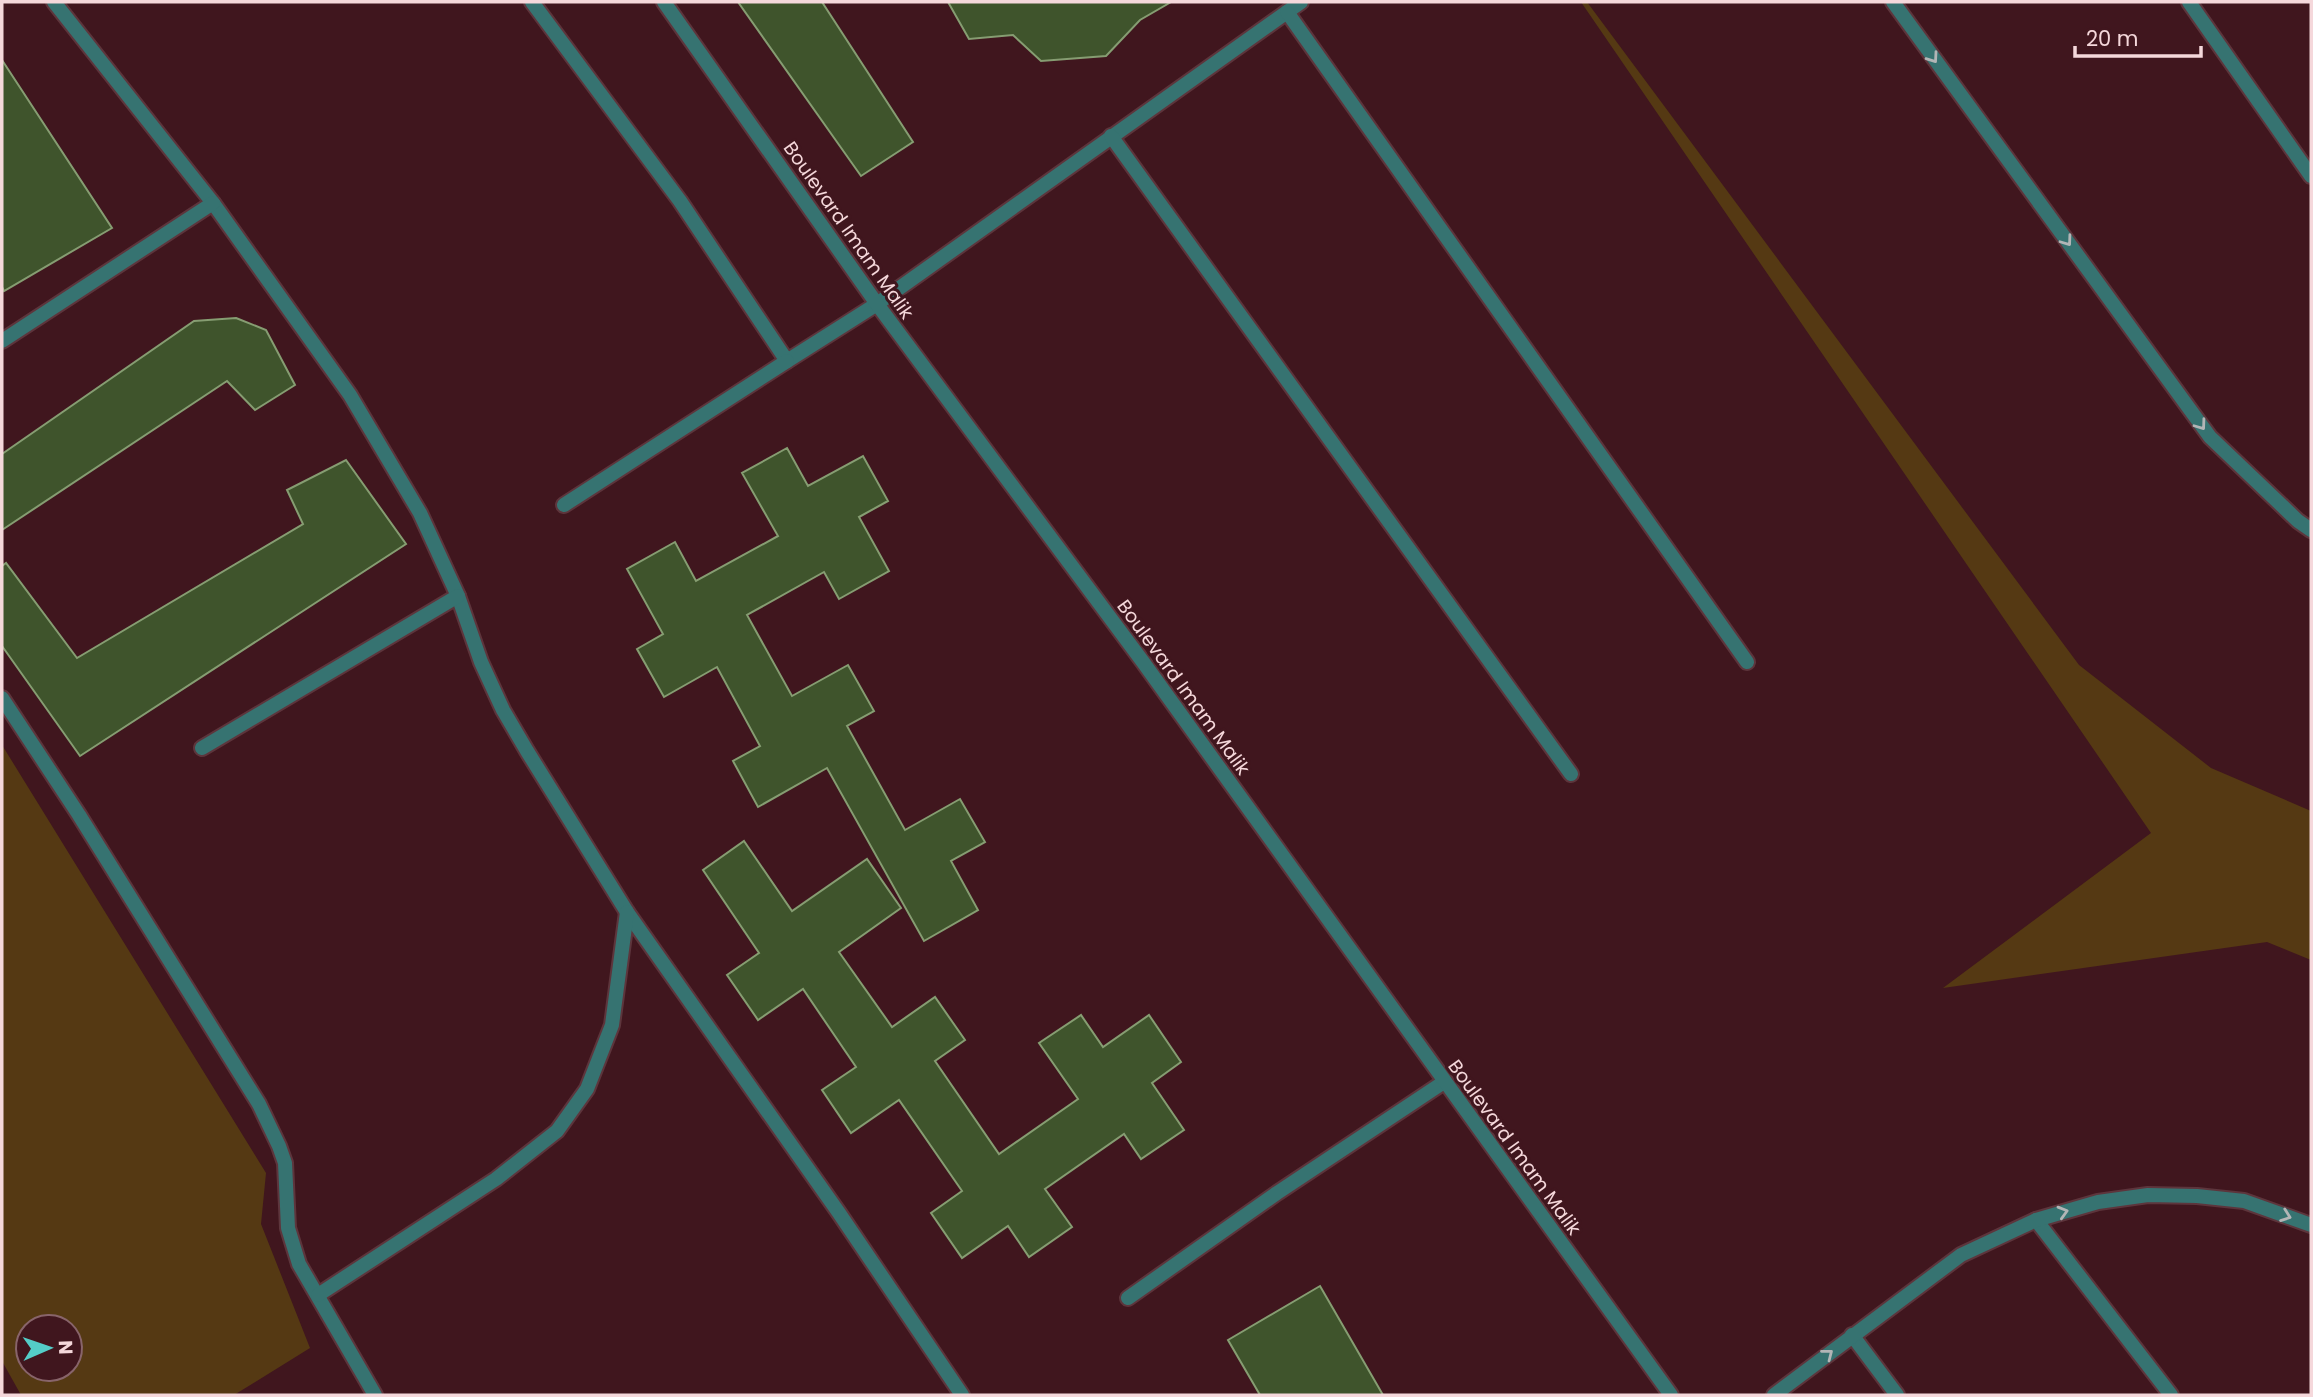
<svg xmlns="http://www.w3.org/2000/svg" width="2313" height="1397" font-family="Poppins,sans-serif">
<rect width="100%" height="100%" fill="#40161e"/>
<!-- green -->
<g fill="#553913" fill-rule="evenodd">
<polygon points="1581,2 1587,2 2079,665 2211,768 2311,811 2311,960 2267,942 1943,988 2151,833"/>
<path d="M 2,745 L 266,1173 L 261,1224 L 310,1348 L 234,1395 L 21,1395 L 2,1361 ZM 28,1327 L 70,1327 L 70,1369 L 28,1369 Z"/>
</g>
<!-- building -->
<g fill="#3f542c" stroke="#869d72" stroke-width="2">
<polygon points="738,2 822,2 913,142 861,176"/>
<polygon points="948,2 1171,2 1140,20 1106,56 1041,61 1013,35 969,39"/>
<polygon points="2,60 112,228 4,291 2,287"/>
<polygon points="236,318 266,330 295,385 255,410 227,381 2,530 2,454 194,321"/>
<polygon points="787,448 808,486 863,456 888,501 859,517 889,571 839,599 824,572 747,615 792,696 848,665 874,711 847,726 905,830 960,799 985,842 951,861 978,910 924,941 827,768 758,807 733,761 760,746 717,667 664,697 637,649 663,634 627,569 675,542 696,581 778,536 742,473"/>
<polygon points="346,460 406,544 80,756 2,646 2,566 6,563 77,658 303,524 287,490"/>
<polygon points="744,841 792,911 867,859 901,908 839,952 892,1027 935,997 965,1040 935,1061 999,1154 1078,1099 1039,1043 1081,1015 1103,1047 1149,1015 1181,1062 1152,1083 1184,1130 1141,1159 1124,1134 1045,1189 1072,1227 1029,1257 1008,1226 962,1258 931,1213 962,1191 899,1100 851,1133 822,1090 856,1067 803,989 758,1020 727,975 759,953 703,870"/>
<polygon points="1320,1286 1383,1395 1260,1395 1228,1340"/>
</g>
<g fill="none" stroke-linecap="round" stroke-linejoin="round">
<defs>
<g id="minor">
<polyline points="54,2 213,203 350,395 420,513 458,596 481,662 503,710 527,751 627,912 839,1213 962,1395"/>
<polyline points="532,2 680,201 787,361 877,304 1301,2"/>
<polyline points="1893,2 2210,437 2298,521 2311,530"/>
<polyline points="2189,2 2311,176"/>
<polyline points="1287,12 1747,662"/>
<polyline points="1111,136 1571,774"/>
<polyline points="2,341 213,203"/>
<polyline points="564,505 787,361"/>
<polyline points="2,698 79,815 259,1104 279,1146 285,1163 288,1228 299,1264 375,1395"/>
<polyline points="202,748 458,596"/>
<polyline points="2036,1220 2171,1395"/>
<polyline points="318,1295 496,1179 557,1131 587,1089 612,1025 627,912"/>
<polyline points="1128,1298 1277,1193 1444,1082"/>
<polyline points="1852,1335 1897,1395"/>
<polyline points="1774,1395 1961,1255 2036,1220 2098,1202 2148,1195 2197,1196 2244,1201 2311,1225"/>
</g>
<polyline id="tertiary" points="664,2 877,304 1143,662 1671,1395"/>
</defs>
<!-- minor casing -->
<use href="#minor" stroke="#5d353c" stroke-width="18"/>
<!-- tertiary casing -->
<use href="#tertiary" stroke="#5d353c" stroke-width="18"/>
<!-- minor -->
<use href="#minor" stroke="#367371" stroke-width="14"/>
<!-- tertiary -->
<use href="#tertiary" stroke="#367371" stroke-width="14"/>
</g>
<!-- one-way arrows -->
<defs><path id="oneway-chevron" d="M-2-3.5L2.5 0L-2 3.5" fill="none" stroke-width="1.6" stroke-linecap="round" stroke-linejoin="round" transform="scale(1.75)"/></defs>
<g stroke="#b2b5b6">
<use href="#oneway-chevron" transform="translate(1933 58) rotate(55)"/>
<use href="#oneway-chevron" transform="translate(2067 241) rotate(54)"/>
<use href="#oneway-chevron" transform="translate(2201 425) rotate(54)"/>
<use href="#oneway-chevron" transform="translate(2063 1212) rotate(-16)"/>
<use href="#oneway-chevron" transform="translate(2286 1216) rotate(20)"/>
<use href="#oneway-chevron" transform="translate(1828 1354) rotate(-38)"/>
</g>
<g text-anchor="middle" stroke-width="6" stroke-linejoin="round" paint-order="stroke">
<!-- street labels -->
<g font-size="19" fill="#f5d8db" stroke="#40161e">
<text transform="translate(849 230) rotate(55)" y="7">Boulevard Imam Malik</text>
<text transform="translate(1184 687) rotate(54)" y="7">Boulevard Imam Malik</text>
<text transform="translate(1515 1147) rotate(54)" y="7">Boulevard Imam Malik</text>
</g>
</g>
<!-- border -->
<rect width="2313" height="1397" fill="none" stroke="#f5d8db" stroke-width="7"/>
<!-- north arrow -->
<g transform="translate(49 1348) rotate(88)"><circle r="33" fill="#40161e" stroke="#88646a" stroke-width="2"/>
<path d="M0-5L12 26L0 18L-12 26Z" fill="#54cdc8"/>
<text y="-10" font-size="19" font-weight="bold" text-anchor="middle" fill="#f5d8db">N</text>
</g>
<!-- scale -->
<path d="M2075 46v10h126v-10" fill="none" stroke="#f5d8db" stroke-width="3.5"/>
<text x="2086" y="46" font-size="21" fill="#f5d8db" stroke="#40161e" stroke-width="5" paint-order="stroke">20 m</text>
</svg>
